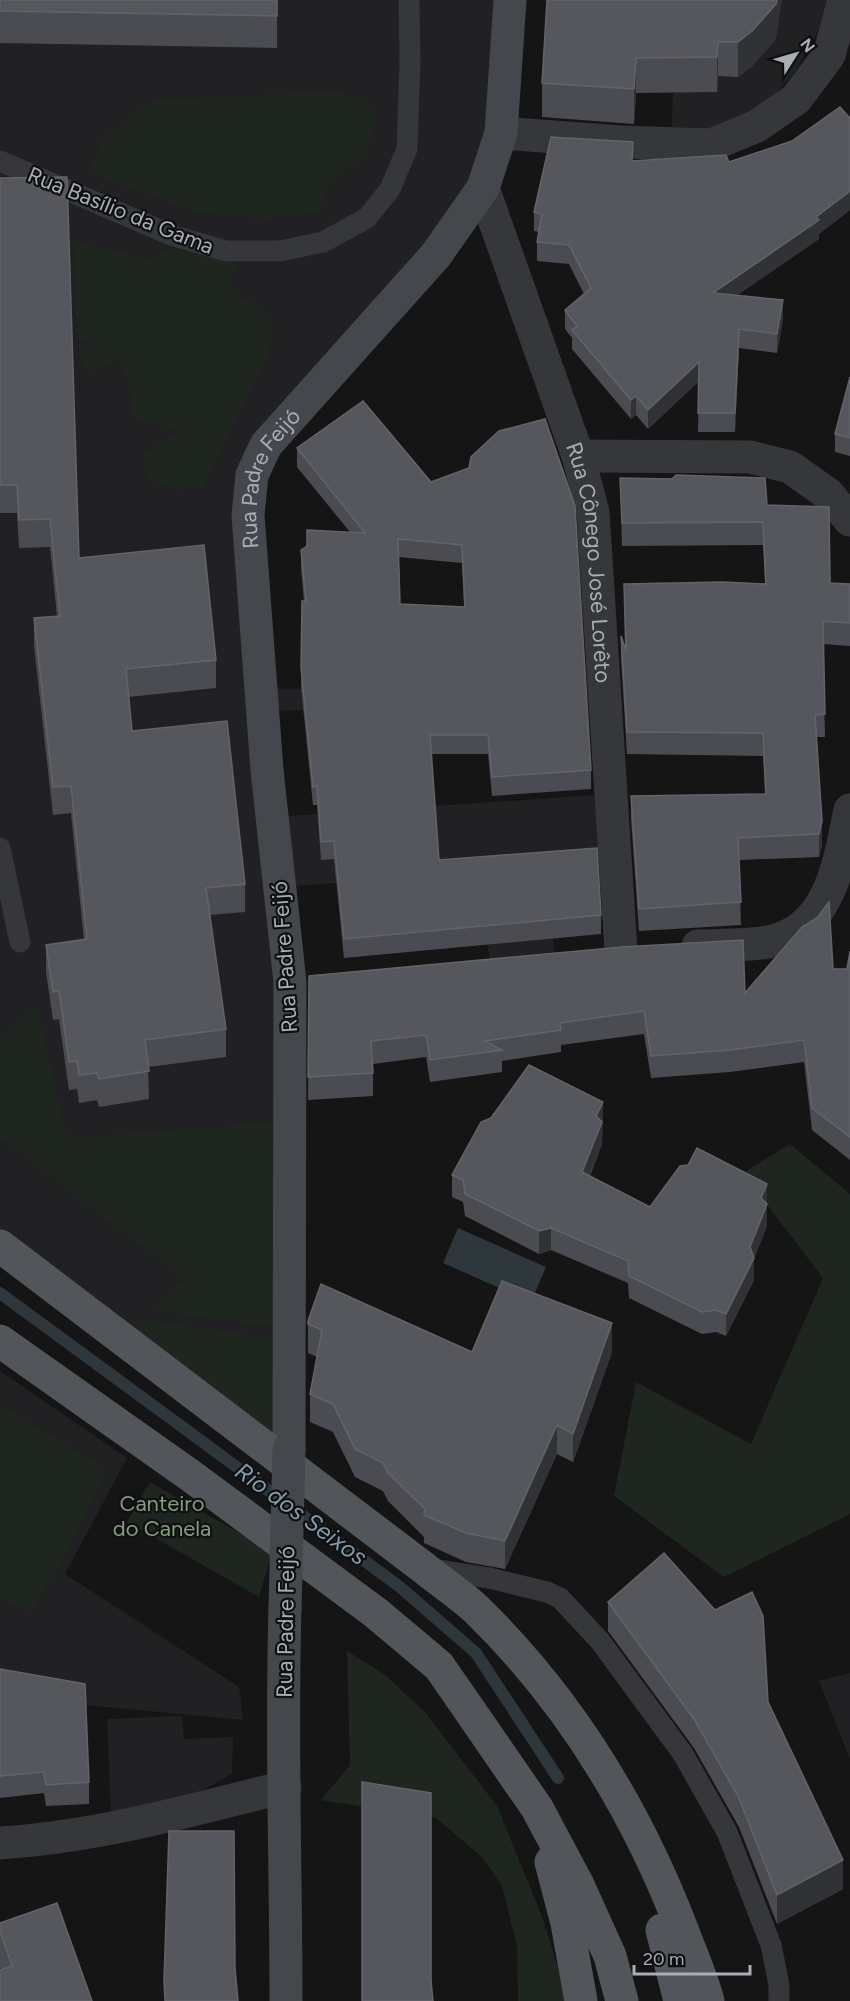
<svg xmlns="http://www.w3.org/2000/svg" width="850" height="2001" font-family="Figtree,sans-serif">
<rect width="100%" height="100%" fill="#151516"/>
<!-- built -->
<g fill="#212123">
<polygon points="0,0 502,0 492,135 442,232 259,441 281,940 282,1455 0,1229"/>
<polygon points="677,0 829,0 816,35 796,71 770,100 743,121 671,139"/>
<polygon points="263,688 311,689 312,710 265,711"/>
<polygon points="610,794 614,861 544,867 555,957 490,962 478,873 281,887 274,817"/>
<polygon points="0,1371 127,1458 65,1574 239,1687 243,1720 85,1705 0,1691"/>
<polygon points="850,1673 850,1759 819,1681"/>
<polygon points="182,1716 184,1739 233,1737 232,1774 189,1798 111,1814 107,1719"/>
</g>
<!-- green -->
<g fill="#1f261f">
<polygon points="294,93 338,93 365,99 376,119 366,153 327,188 320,212 266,219 198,213 89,173 102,140 130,115 153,100"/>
<polygon points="73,241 148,259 174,248 236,264 229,291 261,307 274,329 268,356 233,423 203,489 174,490 146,479 143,454 180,430 134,419 127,376 116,360 88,372 78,356 91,342 78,338"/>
<polygon points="37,1007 67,1138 274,1122 276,1327 147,1310 185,1279 0,1138 0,1038"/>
<polygon points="790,1144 850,1194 850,1514 724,1577 614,1496 636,1382 751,1444 823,1278 743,1173"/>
<polygon points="144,1320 275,1338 278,1444 132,1341"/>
<polygon points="0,1405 106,1469 58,1567 31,1612 0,1599"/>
<polygon points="150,1482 272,1552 259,1597 127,1522"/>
<polygon points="347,1651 384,1674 425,1712 497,1806 543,1919 568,2001 518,2001 517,1947 502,1886 482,1857 436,1818 321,1800 350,1765"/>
</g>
<!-- water -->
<polygon fill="#2e373b" points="458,1228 546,1267 531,1302 443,1263"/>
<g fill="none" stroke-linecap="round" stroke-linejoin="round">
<!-- stream -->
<polyline stroke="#2e373b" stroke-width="12" points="0,1293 400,1587 476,1653 558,1778"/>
<!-- service -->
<g stroke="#36373b" stroke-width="21">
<polyline points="0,161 171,235 226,251 280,251 323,242 367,218 390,189 407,149 410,62 409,0"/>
<polyline points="0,848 20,942"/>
<polyline points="431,1569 489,1578 547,1592 560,1598 600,1641 683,1754 727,1832 771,1945 779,1985 779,2001"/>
</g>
<!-- minor -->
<g stroke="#36373b" stroke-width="33">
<polyline points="501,133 621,142 711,145 757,126 796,99 829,55 844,0"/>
<path id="s1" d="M 483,188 L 578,456 L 593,512 L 621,951"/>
<polyline points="578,456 750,457 790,467 828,494 850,520"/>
<path d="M 698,946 C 720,945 745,946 768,942 C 831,930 839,862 850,810"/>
<path d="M 0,1843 C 98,1837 191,1810 285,1787"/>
</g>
<!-- secondary -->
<g stroke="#44474b" stroke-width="33">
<path id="s2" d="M 289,1449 L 290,982 L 267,770 L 248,515 L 252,475 L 266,445 L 436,255 L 483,188 L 501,133 L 510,0"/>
<path d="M 285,1609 C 281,1739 286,1870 286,2001"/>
</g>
<!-- primary -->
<g stroke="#52555a" stroke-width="33">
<path d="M 0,1246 L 424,1568 C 441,1582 461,1595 477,1610 C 571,1702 639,1815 685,1937 C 693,1958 702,1979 708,2001"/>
<polyline points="0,1341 191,1476 376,1613 439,1666 537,1808 578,1885 610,1956 622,2001"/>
<polyline points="551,1862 567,1923 581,2001"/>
<polyline points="662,1930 680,2001"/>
</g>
<!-- secondary-bridge -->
<polyline stroke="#44474b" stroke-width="33" points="285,1609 289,1449"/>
</g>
<!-- wall -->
<g fill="#4b4c51" fill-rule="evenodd">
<polygon points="0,0 277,0 277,48 0,43"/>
<polygon points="547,0 776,39 752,66 738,77 718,76 717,92 636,93 634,124 542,117 542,83"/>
<polygon points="850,118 850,210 819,234 819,239 737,295 783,319 777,353 739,348 735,432 698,432 699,381 648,429 636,415 631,419 572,349 572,338 565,329 565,310 584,294 569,264 537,261 537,242 539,232 534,231 534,212 633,161 729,162 792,141"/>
<polygon points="0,178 79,558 216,660 216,688 128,697 132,731 245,884 245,912 210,915 226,1029 226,1057 148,1067 149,1099 99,1107 97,1100 79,1103 77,1089 69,1090 59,1019 53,1020 46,972 46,945 84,940 71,813 53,815 34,646 34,618 57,616 50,547 19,548 17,513 0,513"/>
<polygon points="850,377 850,456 835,452 835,434"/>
<path d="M 297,448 L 431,482 L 591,770 L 591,789 L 492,796 L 488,754 L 431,754 L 439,860 L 601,915 L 601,934 L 344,958 L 334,859 L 321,860 L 317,805 L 313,805 L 301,686 L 302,601 L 304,601 L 301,569 L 301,550 L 350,532 L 297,467 ZM 399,557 L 462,563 L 464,607 L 400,604 Z"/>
<polygon points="620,478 767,505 830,583 850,584 850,646 823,644 825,737 816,737 822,844 819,857 739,860 741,925 639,931 631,819 631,796 765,794 763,756 627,754 621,658 621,636 625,648 624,584 765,584 763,545 622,546"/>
<polygon points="850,951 850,1160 812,1130 804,1062 730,1072 651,1078 644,1034 561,1045 561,1052 502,1061 502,1072 430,1082 426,1057 373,1064 373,1096 308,1100 309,976 745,993 833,969 847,969"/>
<polygon points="603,1102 602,1144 590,1176 650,1207 767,1184 767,1226 754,1259 754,1280 726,1336 716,1332 702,1334 629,1298 628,1283 551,1250 539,1254 465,1216 463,1202 452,1197 452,1175"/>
<polygon points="308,1321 472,1352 612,1352 573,1462 557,1454 505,1569 466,1562 424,1543 424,1537 388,1501 383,1491 355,1477 333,1432 310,1422 310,1394 317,1357 308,1353"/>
<polygon points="608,1602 768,1702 843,1889 777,1924 739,1827 694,1748 608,1631"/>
<polygon points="0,1669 89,1782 89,1804 46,1806 44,1793 0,1798"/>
<polygon points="0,1923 92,2001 1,1970 0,1967"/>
</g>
<!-- shaded-wall -->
<g fill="#313235">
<polygon points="777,0 782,0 776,39 752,66 738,77 738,42"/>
<polygon points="718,42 718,76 717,92 717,57"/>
<polygon points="636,58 636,93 634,124 634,89"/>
<polygon points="850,191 850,210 819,234 819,239 713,312 713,293"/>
<polygon points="783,300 783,319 777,353 777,334"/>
<polygon points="739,329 739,348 735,432 735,413"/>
<polygon points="699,362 699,381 648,429 648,410"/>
<polygon points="636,396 636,415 631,419 631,400"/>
<polygon points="822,821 822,844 819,857 819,834"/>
<polygon points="603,1102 602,1144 582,1194 582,1172 596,1116"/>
<polygon points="767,1184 767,1226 754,1259 754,1280 726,1336 726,1314 750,1247 761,1198"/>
<polygon points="551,1228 551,1250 539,1254 539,1231"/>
<polygon points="612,1323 612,1352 573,1462 573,1434"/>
<polygon points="557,1425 557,1454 505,1569 505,1541"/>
<polygon points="843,1860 843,1889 777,1924 777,1895"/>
</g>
<!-- building -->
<g fill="#55575c" stroke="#62646a" stroke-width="1.5" fill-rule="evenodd">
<polygon points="0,0 277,0 277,16 0,11"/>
<polygon points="547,0 777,0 776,4 752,31 738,42 718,42 717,57 636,58 634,89 542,83"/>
<polygon points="840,107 850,118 850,191 816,217 819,220 713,293 783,300 777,334 739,329 735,413 698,413 699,362 648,410 636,396 631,400 572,330 577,326 565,310 591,288 569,245 537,242 542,214 534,212 551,137 633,142 632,161 726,155 729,162 792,141"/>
<polygon points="67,177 79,558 204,545 216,660 126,669 132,731 227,721 245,884 206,888 226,1029 145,1040 149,1071 99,1079 97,1073 79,1075 77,1061 69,1062 59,991 53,992 46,945 87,939 71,786 53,787 34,618 60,616 50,519 19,520 17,485 0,485 0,178"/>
<polygon points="850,377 850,438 835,434"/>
<path d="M 363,401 L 431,482 L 469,468 L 471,457 L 499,431 L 545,419 L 575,506 L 591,770 L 492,777 L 488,735 L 430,735 L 439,860 L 597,848 L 601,915 L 344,939 L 334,841 L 321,842 L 317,786 L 313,787 L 301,667 L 302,601 L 306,601 L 301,550 L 307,546 L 307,530 L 365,533 L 297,448 ZM 398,539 L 462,545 L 465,607 L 400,604 Z"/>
<polygon points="676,475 765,478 767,505 829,507 830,583 850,584 850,623 823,621 825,714 815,715 822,821 819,834 738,838 741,902 639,909 631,796 766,794 763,733 627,732 621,636 626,650 624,584 723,582 766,584 763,522 622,523 620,478 672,479"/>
<polygon points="829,902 833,969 847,969 850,951 850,1137 812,1108 804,1040 730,1050 651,1056 644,1011 560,1023 561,1030 485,1041 502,1050 430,1060 426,1035 371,1041 373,1073 308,1077 309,976 622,947 743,940 745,993 802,927 817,918"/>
<polygon points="529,1065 603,1102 596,1116 602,1122 582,1172 650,1207 680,1166 688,1165 697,1148 767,1184 761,1198 767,1204 750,1247 754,1258 726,1314 716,1310 702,1312 629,1276 628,1261 551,1228 539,1231 465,1194 463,1180 452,1175 481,1122 491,1118"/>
<polygon points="502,1281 612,1323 573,1434 557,1425 505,1541 466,1533 424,1515 425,1509 388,1473 383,1463 355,1449 333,1404 310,1394 322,1330 308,1324 308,1321 321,1284 472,1352"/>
<polygon points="664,1553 715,1610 752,1592 763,1616 768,1702 843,1860 777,1895 739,1798 694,1719 608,1602"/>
<polygon points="0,1669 85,1684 89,1782 46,1785 44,1772 0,1776"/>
<polygon points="362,1782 431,1793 431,1981 433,2001 362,2001"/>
<polygon points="169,1831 234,1831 235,1968 238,2001 165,2001 164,1981"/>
<polygon points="57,1903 92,2001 0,2001 0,1970 12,1966 0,1931 0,1923"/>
</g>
<g text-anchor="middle" stroke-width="4.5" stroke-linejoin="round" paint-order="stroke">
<!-- street labels -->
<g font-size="22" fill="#a7aeb6" stroke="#101011">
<text transform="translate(121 210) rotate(22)" y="8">Rua Basílio da Gama</text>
<text dy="8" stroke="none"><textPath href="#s2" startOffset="978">Rua Padre Feijó</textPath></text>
<text dy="8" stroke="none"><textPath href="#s1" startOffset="392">Rua Cônego José Lorêto</textPath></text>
<text transform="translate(284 957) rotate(-94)" y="8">Rua Padre Feijó</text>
<text transform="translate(285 1622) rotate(-89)" y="8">Rua Padre Feijó</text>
</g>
<!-- park labels -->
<g font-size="22" fill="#829f80" stroke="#101011">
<text x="162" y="1511">Canteiro<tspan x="162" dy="25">do Canela</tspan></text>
</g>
<!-- water labels -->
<g font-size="24" font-style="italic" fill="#809fae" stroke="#101011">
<text transform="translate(301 1514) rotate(36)" y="8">Rio dos Seixos</text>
</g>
</g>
<!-- north arrow -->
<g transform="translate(796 54) rotate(53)" stroke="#101011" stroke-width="4.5" paint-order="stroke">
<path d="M0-4.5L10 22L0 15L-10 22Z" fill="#a7aeb6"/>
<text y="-9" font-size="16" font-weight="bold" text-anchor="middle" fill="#a7aeb6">N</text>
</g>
<!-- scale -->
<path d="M634 1965v9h116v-9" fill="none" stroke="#a7aeb6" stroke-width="3"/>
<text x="643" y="1965" font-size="18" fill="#a7aeb6" stroke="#101011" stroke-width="4.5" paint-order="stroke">20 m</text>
</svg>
